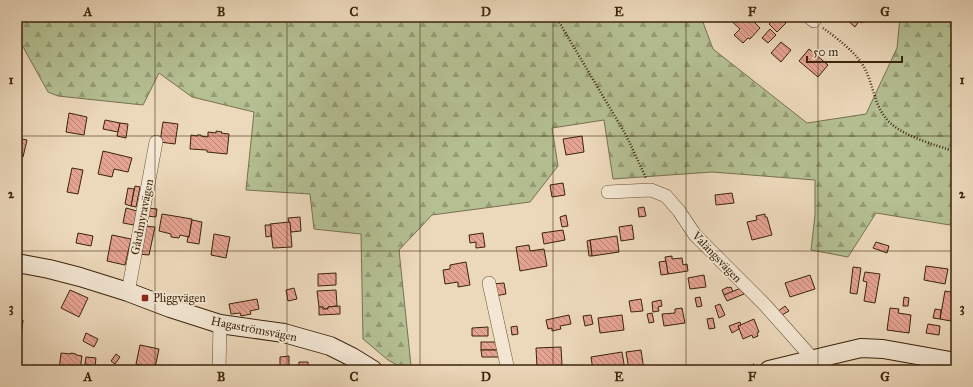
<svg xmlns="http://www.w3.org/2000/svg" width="973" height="387" font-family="'IM FELL Great Primer',serif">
<defs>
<pattern id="forest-firs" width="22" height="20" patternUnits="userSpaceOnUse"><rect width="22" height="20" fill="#b4bf92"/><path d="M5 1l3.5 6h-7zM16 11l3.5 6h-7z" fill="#949b75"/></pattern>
<pattern id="building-back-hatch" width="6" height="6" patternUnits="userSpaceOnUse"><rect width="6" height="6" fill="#e5a392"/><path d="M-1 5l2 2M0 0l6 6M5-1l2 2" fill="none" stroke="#bb8575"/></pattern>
</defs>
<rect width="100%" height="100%" fill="#ecd8bb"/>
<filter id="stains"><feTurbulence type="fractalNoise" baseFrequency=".005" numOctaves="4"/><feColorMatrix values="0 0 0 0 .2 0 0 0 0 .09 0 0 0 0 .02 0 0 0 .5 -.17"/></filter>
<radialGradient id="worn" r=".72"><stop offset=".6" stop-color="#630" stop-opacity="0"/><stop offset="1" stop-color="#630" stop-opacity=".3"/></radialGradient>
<!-- forest -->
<polygon fill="url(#forest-firs)" stroke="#78724e" points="17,17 701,17 713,49 807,123 866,114 897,48 900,17 956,17 956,226 876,213 848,257 811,250 815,215 815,180 712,172 613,179 604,120 552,128 558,166 530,202 432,215 399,250 411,366 401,367 388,360 363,339 361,234 314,229 310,194 246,190 254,112 192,97 159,73 143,105 58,96 48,92 22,45 17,45"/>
<!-- building -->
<g fill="url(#building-back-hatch)" stroke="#3c240a">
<polygon points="727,17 749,17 760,28 750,39 748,38 743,43 734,35 740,29"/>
<polygon points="776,17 781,17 786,23 777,32 769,24"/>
<polygon points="844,17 868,17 862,23 859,21 855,27"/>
<polygon points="770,29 776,35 768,43 762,38"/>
<polygon points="781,42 791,50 781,62 771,53"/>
<polygon points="809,49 828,65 818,77 799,61"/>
<polygon points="69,113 87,117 84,135 66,132"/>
<polygon points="105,120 120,123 118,132 103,129"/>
<polygon points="163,122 178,124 175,144 160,142"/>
<polygon points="120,123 128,124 126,138 117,136"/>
<polygon points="216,131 222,132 221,133 229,134 227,154 207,152 207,150 190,149 191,135 197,136 197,135 201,135 201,136 208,137 208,132 216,133"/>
<polygon points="582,136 584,152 566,155 563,139"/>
<polygon points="17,138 27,140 23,157 17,155"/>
<polygon points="103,151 132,158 128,172 114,169 112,177 98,174"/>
<polygon points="72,168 83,170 78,194 67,192"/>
<polygon points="563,183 565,195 552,197 550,185"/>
<polygon points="135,186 140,187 136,207 131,206"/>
<polygon points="128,188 134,189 131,206 125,204"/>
<polygon points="732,193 734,203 716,205 715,195"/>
<polygon points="644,207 646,216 639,217 638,208"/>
<polygon points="126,208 137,211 134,225 123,223"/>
<polygon points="147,208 157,209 156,217 147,216"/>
<polygon points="162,214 192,219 189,237 180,235 179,238 171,237 171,234 159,231"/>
<polygon points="765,214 765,217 767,217 772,235 752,240 747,222 757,220 756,216"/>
<polygon points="566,215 568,226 562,227 560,217"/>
<polygon points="300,217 301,231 291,232 288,218"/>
<polygon points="192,220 202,222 199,244 187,242 188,237 189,237"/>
<polygon points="289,222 290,222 292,247 273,248 270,224"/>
<polygon points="265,225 271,225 271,236 266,237"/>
<polygon points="632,225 634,239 621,241 619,227"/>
<polygon points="143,226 155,227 149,255 138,254"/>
<polygon points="563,230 565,240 544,244 542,233"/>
<polygon points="78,233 93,236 91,246 76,243"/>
<polygon points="483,233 485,247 476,248 476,242 470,243 469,235"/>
<polygon points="214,234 230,237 226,258 211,255"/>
<polygon points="112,235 131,239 125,265 107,261"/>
<polygon points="617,236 619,252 592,256 590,240"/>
<polygon points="590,240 592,256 589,256 587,241"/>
<polygon points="876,242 889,246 887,253 873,248"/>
<polygon points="529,245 530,251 544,249 547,266 520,271 516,247"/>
<polygon points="672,256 672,259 682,258 683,265 687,264 688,271 668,274 665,257"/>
<polygon points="666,261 668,274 661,275 659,262"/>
<polygon points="466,262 470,285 458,287 458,282 445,284 443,270 450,269 450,265"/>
<polygon points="926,266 948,269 945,284 924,280"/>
<polygon points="853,267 861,268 857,294 850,293"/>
<polygon points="865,272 880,274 875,303 864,301 867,282 863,281"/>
<polygon points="336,273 336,285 318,286 318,274"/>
<polygon points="704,275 706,287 690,289 688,278"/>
<polygon points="810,275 815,289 790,297 785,283"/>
<polygon points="504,283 506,294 495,296 493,284"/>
<polygon points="728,287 728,288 731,287 733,292 724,295 722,290"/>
<polygon points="294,288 297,299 288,301 286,290"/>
<polygon points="741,288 744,294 727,301 724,295"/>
<polygon points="70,290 88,298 79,317 61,308"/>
<polygon points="336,290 337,306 328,307 328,309 323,309 323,307 319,307 317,291"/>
<polygon points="945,291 956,293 956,322 940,319"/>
<polygon points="700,297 702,306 697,307 695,298"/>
<polygon points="904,297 909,298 908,306 903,306"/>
<polygon points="257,299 259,309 250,311 251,314 241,316 240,313 231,314 229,304"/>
<polygon points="641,299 643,311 631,312 629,301"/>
<polygon points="661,300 662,306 658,307 659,311 653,312 652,302"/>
<polygon points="720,304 725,315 719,318 715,306"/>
<polygon points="340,306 340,314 319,315 319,307 323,307 323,309 328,309 328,307"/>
<polygon points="785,306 789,311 780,316 777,312"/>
<polygon points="682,308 685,323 664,326 662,314 675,313 675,309"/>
<polygon points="890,308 899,309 898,313 911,315 909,333 887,330"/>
<polygon points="935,309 941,310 940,319 933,318"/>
<polygon points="652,313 654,322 649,323 647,314"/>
<polygon points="17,315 18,315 18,320 23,320 21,339 17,339"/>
<polygon points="569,315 571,324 560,326 561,329 552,331 552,328 548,329 546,320"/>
<polygon points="591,315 593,324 585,326 583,316"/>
<polygon points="622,315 624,330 600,333 598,318"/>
<polygon points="713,318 715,328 709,329 707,319"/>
<polygon points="754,319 759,332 757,333 758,336 753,338 752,335 743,339 738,326"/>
<polygon points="740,322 741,325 738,326 739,329 732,333 729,326"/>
<polygon points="928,324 940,326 939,335 926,333"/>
<polygon points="517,326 518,334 512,335 511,327"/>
<polygon points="488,327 488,336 472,336 472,328"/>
<polygon points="86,333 98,339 94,347 83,341"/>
<rect x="481" y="342" width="18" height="8"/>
<polygon points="140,345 159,349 155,368 136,364"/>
<polygon points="561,347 562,365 537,367 536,348"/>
<polygon points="481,350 499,350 499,357 482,357"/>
<polygon points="641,350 644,370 629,370 626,352"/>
<polygon points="622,352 625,370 593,370 591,357"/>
<polygon points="61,353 71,354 71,353 76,354 76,355 82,356 80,370 59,370"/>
<polygon points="116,354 120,357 115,364 111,361"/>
<polygon points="289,356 289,370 280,370 280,357"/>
<polygon points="86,357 96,358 95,366 85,364"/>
<polygon points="299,362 308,362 308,370 296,370 299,370"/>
<polygon points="459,365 480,369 480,370 458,370"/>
</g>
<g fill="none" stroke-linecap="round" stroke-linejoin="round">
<defs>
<g id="street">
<polyline points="809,17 814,21"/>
<polyline points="608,192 651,190 666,196 679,211 695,235 765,305 813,359"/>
<polyline points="489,283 508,370"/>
<polyline points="128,292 156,142"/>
<polyline points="219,370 220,324"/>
<polyline points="824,370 827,356"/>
</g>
<g id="secondary">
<polyline points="17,263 49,269 80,277 128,292 170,308 220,324 284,333 330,346 352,357 373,370"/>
<polyline points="769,370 827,356 861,348 883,349 956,362"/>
</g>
</defs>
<!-- street casing -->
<use href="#street" stroke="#685136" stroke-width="14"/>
<!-- secondary casing -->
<use href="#secondary" stroke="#3c240a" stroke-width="20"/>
<!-- path -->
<g stroke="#3c240a" stroke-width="2.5" stroke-dasharray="1 2" stroke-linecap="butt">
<polyline points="556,17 626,135 646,178"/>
<path d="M 823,28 C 838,39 857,53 865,69 C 873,84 874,103 885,117 C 897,135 936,145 956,152"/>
<polyline points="736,370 756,364"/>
</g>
<!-- street -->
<use href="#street" stroke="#f3e6d3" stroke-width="13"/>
<!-- secondary -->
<use href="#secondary" stroke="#f3e6d3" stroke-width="18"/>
</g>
<!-- grid -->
<path fill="none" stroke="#3c240a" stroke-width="1" stroke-opacity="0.55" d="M 155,17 L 155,370M 287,17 L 287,370M 420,17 L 420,370M 553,17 L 553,370M 686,17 L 686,370M 818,17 L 818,370M 17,136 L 956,136M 17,251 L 956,251"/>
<!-- markers -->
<rect fill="#8f2418" stroke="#f3e6d3" stroke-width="1.5" x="141" y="294" width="8" height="8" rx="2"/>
<g text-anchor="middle" stroke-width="3.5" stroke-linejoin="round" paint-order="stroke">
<!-- street labels -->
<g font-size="12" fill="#3c240a" stroke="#f3e6d3">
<text transform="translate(142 217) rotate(-79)" y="4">Gårdmyravägen</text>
<text transform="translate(717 257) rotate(46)" y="4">Valängsvägen</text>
<text transform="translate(254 329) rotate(11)" y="4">Hagaströmsvägen</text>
</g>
<!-- poi labels -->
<g font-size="12" fill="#3c240a" stroke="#f3e6d3" text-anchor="start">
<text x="153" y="302">Pliggvägen</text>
</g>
</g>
<!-- margin -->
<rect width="973" height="387" fill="none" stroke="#ecd8bb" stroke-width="44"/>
<!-- scale -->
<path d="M807 56v6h95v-6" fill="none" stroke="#3c240a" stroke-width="2"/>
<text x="813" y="56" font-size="12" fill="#3c240a" stroke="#f3e6d3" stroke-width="3" paint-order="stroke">50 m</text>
<rect x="22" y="22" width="929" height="343" fill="none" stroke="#3c240a" stroke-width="1.5"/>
<g font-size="13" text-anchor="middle" font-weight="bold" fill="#3c240a">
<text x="88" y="16">A</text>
<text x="221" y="16">B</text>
<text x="354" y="16">C</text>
<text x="486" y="16">D</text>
<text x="619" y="16">E</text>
<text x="752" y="16">F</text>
<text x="885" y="16">G</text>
<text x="11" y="84">1</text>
<text x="962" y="84">1</text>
<text x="11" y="198">2</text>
<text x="962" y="198">2</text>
<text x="11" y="312">3</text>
<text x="962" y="312">3</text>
<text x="88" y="381">A</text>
<text x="221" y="381">B</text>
<text x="354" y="381">C</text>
<text x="486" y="381">D</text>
<text x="619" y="381">E</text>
<text x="752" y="381">F</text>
<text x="885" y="381">G</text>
</g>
<rect width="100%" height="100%" filter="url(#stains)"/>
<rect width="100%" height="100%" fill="url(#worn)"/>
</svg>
